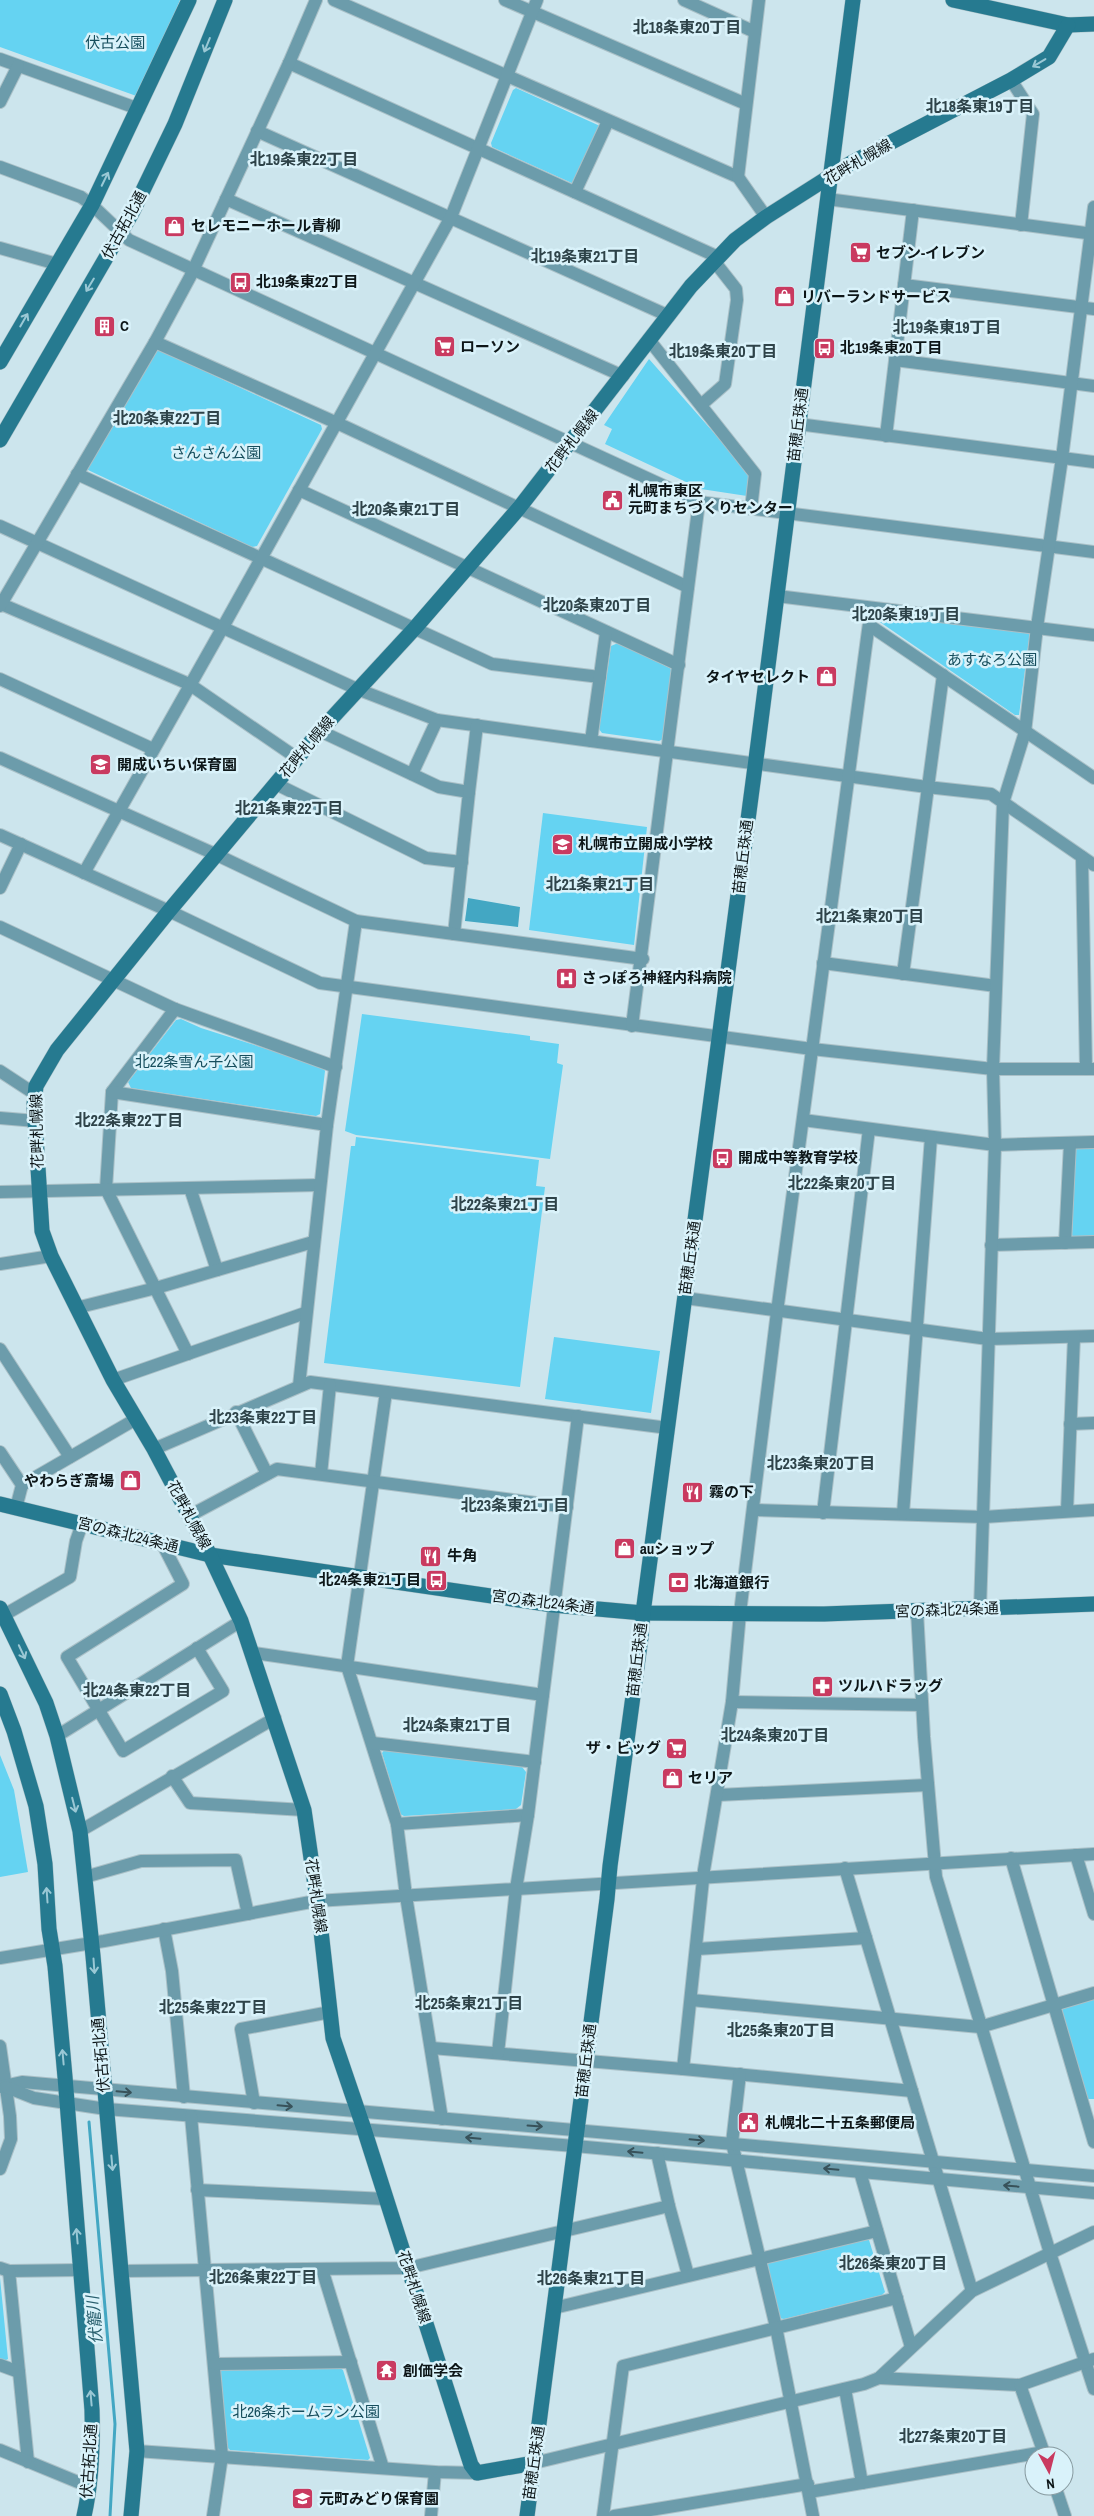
<svg xmlns="http://www.w3.org/2000/svg" width="1094" height="2516" font-family="'Archivo Narrow','Noto Sans JP',sans-serif">
<rect width="100%" height="100%" fill="#cce5ed"/>
<!-- green -->
<g fill="#65d3f2">
<polygon points="0,0 180,0 142,98 0,47"/>
<polygon points="516,88 600,126 574,184 492,147 491,143 513,90"/>
<polygon points="159,350 321,425 322,429 257,546 252,547 88,470 87,466 153,351"/>
<polygon points="649,359 750,474 747,496 701,489 605,444 612,429 604,425"/>
<polygon points="878,613 1030,632 1019,715 1015,715 877,620"/>
<polygon points="618,643 670,668 672,672 663,739 659,741 602,733 599,729 611,646"/>
<polygon points="543,813 647,827 634,945 529,930"/>
<polygon points="362,1014 530,1036 530,1040 559,1044 557,1063 563,1065 550,1159 356,1135 345,1131"/>
<polygon points="181,1019 201,1028 323,1067 325,1071 320,1114 316,1116 131,1088 128,1082 176,1020"/>
<polygon points="356,1137 539,1160 536,1186 545,1187 520,1387 324,1363 351,1146 355,1146"/>
<polygon points="1078,1147 1094,1147 1094,1237 1074,1238 1072,1235 1075,1150"/>
<polygon points="554,1337 660,1351 651,1413 545,1399"/>
<polygon points="386,1748 522,1767 526,1772 521,1805 516,1809 404,1816 400,1814 382,1753"/>
<polygon points="0,1755 14,1790 28,1872 0,1877"/>
<polygon points="1094,1999 1094,2099 1088,2099 1062,2011 1064,2007"/>
<polygon points="865,2237 869,2240 885,2292 882,2295 784,2319 779,2318 766,2265 769,2262"/>
<polygon points="0,2278 8,2359 2,2362 0,2361"/>
<polygon points="340,2368 343,2370 370,2458 368,2460 230,2450 227,2447 219,2373 222,2370"/>
</g>
<!-- water -->
<polygon fill="#43a7c3" points="468,898 520,907 518,927 465,921"/>
<g fill="none" stroke-linecap="round" stroke-linejoin="round">
<!-- stream -->
<polyline stroke="#43a7c3" stroke-width="3" points="89,2122 115,2424 110,2516"/>
<defs>
<g id="street">
<polyline points="334,0 738,177 766,217"/>
<polyline points="505,0 746,104"/>
<polyline points="684,0 755,32"/>
<polyline points="0,59 139,109"/>
<polyline points="289,63 718,257"/>
<polyline points="1011,80 1033,114 1021,225"/>
<polyline points="0,102 18,66"/>
<polyline points="257,131 669,316"/>
<polyline points="0,167 81,197 92,205 129,240 699,502 1094,552"/>
<polyline points="738,177 759,0"/>
<polyline points="575,192 608,121"/>
<polyline points="226,199 623,376"/>
<polyline points="827,199 1094,234"/>
<polyline points="0,248 57,264"/>
<polyline points="904,285 1094,309"/>
<polyline points="650,341 755,474 751,509"/>
<polyline points="155,342 337,423 688,587"/>
<polyline points="895,360 1094,386"/>
<polyline points="701,405 725,384 737,300 736,289 714,261"/>
<polyline points="798,424 1094,462"/>
<polyline points="886,436 913,210"/>
<polyline points="77,474 492,664 600,677"/>
<polyline points="299,490 679,665"/>
<polyline points="0,526 357,689 437,720 927,787 991,794 1094,865"/>
<polyline points="777,596 1094,635"/>
<polyline points="1,604 189,684 297,758"/>
<polyline points="0,606 155,342 190,277 289,63 316,0"/>
<polyline points="869,625 1094,778"/>
<polyline points="0,679 153,749"/>
<polyline points="320,731 439,787 469,792 454,934"/>
<polyline points="591,741 606,632"/>
<polyline points="0,758 217,855 356,921 643,959"/>
<polyline points="412,774 437,720"/>
<polyline points="276,784 426,858 462,862"/>
<polyline points="469,792 477,725"/>
<polyline points="0,835 169,911 320,983 812,1049 993,1069 1094,1069"/>
<polyline points="1082,857 1086,1069"/>
<polyline points="84,873 223,627 451,217 537,0"/>
<polyline points="0,888 21,844"/>
<polyline points="0,927 175,1009 336,1067"/>
<polyline points="823,963 996,986"/>
<polyline points="903,974 943,675"/>
<polyline points="175,1009 112,1092 106,1189 188,1354"/>
<polyline points="632,1026 699,502"/>
<polyline points="0,1071 35,1094"/>
<polyline points="112,1092 327,1125"/>
<polyline points="0,1118 36,1121"/>
<polyline points="803,1120 995,1145 1094,1142"/>
<polyline points="190,1188 217,1270"/>
<polyline points="0,1192 320,1185"/>
<polyline points="1065,1243 1070,1143"/>
<polyline points="991,1245 1094,1242"/>
<polyline points="0,1264 51,1256"/>
<polyline points="685,1298 988,1339 1094,1336"/>
<polyline points="76,1308 156,1288 313,1242"/>
<polyline points="0,1349 70,1457"/>
<polyline points="113,1380 305,1313"/>
<polyline points="299,1386 327,1125 356,921"/>
<polyline points="386,1392 347,1666 397,1824 406,1896 442,2119"/>
<polyline points="236,1412 267,1474"/>
<polyline points="1070,1424 1094,1423"/>
<polyline points="154,1449 310,1382 668,1428"/>
<polyline points="0,1452 22,1485 16,1508"/>
<polyline points="321,1474 330,1385"/>
<polyline points="22,1485 136,1419"/>
<polyline points="753,1510 984,1517 1094,1510"/>
<polyline points="1067,1511 1074,1337"/>
<polyline points="823,1513 869,1129"/>
<polyline points="903,1514 931,1137"/>
<polyline points="189,1516 277,1469 567,1507"/>
<polyline points="163,1545 183,1584 67,1657 123,1751 223,1691 197,1648"/>
<polyline points="980,1610 995,1145 993,1069 1003,803 1025,732 1037,627 1062,458 1094,207"/>
<polyline points="917,1611 924,1737 936,1877 1050,2253 1094,2389"/>
<polyline points="4,1615 70,1577 76,1541 82,1524"/>
<polyline points="254,1653 543,1695"/>
<polyline points="732,1702 922,1705"/>
<polyline points="57,1736 241,1621"/>
<polyline points="373,1743 535,1762"/>
<polyline points="172,1776 190,1803 304,1810"/>
<polyline points="718,1795 928,1785"/>
<polyline points="397,1824 528,1815"/>
<polyline points="80,1831 275,1718"/>
<polyline points="1076,1855 1094,1914"/>
<polyline points="1011,1858 1094,2142"/>
<polyline points="845,1868 972,2291"/>
<polyline points="85,1877 141,1861 236,1860 248,1914"/>
<polyline points="164,1929 172,1971 184,2097"/>
<polyline points="697,1949 866,1938"/>
<polyline points="0,1958 104,1941 316,1901 1094,1854"/>
<polyline points="691,2000 980,2027 1094,1993"/>
<polyline points="0,2046 10,2116 11,2139 0,2169"/>
<polyline points="432,2048 683,2069 912,2091"/>
<polyline points="498,2053 516,1889 528,1815 578,1416"/>
<polyline points="683,2069 704,1870 732,1702 740,1613 777,1312 871,608"/>
<polyline points="740,2074 732,2143 776,2327 813,2516"/>
<path d="M 0,2087 L 22,2082 C 379,2115 737,2142 1094,2176"/>
<polyline points="6,2087 34,2098 106,2109 575,2146 1094,2193"/>
<polyline points="254,2103 241,2029 330,2012"/>
<polyline points="191,2116 222,2456 213,2516"/>
<polyline points="657,2153 669,2206 688,2275"/>
<polyline points="860,2172 911,2347"/>
<polyline points="197,2190 386,2199"/>
<polyline points="0,2268 9,2271 79,2270"/>
<polyline points="322,2269 383,2468"/>
<polyline points="9,2271 28,2462"/>
<polyline points="121,2271 408,2268 669,2206"/>
<polyline points="554,2308 877,2231"/>
<polyline points="215,2364 351,2362"/>
<polyline points="0,2365 19,2372"/>
<polyline points="879,2378 1020,2385 1045,2456"/>
<polyline points="1020,2385 1094,2359"/>
<polyline points="845,2389 862,2483"/>
<polyline points="0,2450 90,2487"/>
<polyline points="137,2451 435,2472 477,2473"/>
<polyline points="534,2463 864,2384 879,2378 972,2291 1094,2232"/>
<polyline points="1055,2486 1065,2516"/>
<polyline points="809,2492 1044,2452"/>
<polyline points="431,2516 435,2472"/>
<polyline points="603,2516 623,2366 897,2298"/>
<polyline points="614,2516 808,2484"/>
</g>
<g id="secondary">
<polyline points="953,0 1068,25 1094,24"/>
<polyline points="0,362 92,205 189,0"/>
<polyline points="0,440 132,213 175,124 225,0"/>
<polyline points="0,1504 210,1555 553,1605 643,1613 824,1614 1094,1604"/>
<polyline points="0,1608 46,1703 57,1736 80,1831 93,1956 137,2451 131,2516"/>
<path d="M 0,1694 L 14,1731 L 36,1806 L 45,1864 L 49,1929 L 55,1966 L 65,2077 L 92,2410 C 93,2447 92,2481 84,2516"/>
<polyline points="534,2463 477,2473 471,2465 364,2129 333,2038 319,1913 304,1810 241,1621 210,1555 154,1449 113,1380 51,1256 42,1231 34,1105 36,1086 57,1050 169,911 320,731 415,628 519,508 691,286 735,240 766,217 851,163 1011,80 1049,57 1068,25"/>
<polyline points="527,2516 607,1899 610,1866 641,1637 643,1613 758,744 853,0"/>
</g>
</defs>
<!-- street casing -->
<use href="#street" stroke="#aac0c7" stroke-width="14"/>
<!-- secondary casing -->
<use href="#secondary" stroke="#aac0c7" stroke-width="16"/>
<!-- street -->
<use href="#street" stroke="#6c9cab" stroke-width="12"/>
<!-- secondary -->
<use href="#secondary" stroke="#267a90" stroke-width="15"/>
</g>
<!-- one-way arrows -->
<defs><path id="oneway-shaft" d="M-6 0H5M1.5-3L5.5 0L1.5 3" fill="none" stroke-width="1.6" stroke-linecap="round" stroke-linejoin="round" transform="scale(1.25)"/></defs>
<g stroke="#9ac8d5">
<use href="#oneway-shaft" transform="translate(207 45) rotate(112)"/>
<use href="#oneway-shaft" transform="translate(1039 63) rotate(149)"/>
<use href="#oneway-shaft" transform="translate(105 179) rotate(-64)"/>
<use href="#oneway-shaft" transform="translate(90 285) rotate(121)"/>
<use href="#oneway-shaft" transform="translate(24 320) rotate(-60)"/>
<use href="#oneway-shaft" transform="translate(22 1652) rotate(65)"/>
<use href="#oneway-shaft" transform="translate(74 1805) rotate(76)"/>
<use href="#oneway-shaft" transform="translate(47 1895) rotate(-94)"/>
<use href="#oneway-shaft" transform="translate(94 1966) rotate(86)"/>
<use href="#oneway-shaft" transform="translate(63 2057) rotate(-95)"/>
<use href="#oneway-shaft" transform="translate(112 2163) rotate(85)"/>
<use href="#oneway-shaft" transform="translate(77 2236) rotate(-95)"/>
<use href="#oneway-shaft" transform="translate(91 2398) rotate(-95)"/>
</g>
<g stroke="#38525a">
<use href="#oneway-shaft" transform="translate(124 2092) rotate(5)"/>
<use href="#oneway-shaft" transform="translate(285 2106) rotate(5)"/>
<use href="#oneway-shaft" transform="translate(535 2126) rotate(4)"/>
<use href="#oneway-shaft" transform="translate(473 2138) rotate(-175)"/>
<use href="#oneway-shaft" transform="translate(697 2140) rotate(5)"/>
<use href="#oneway-shaft" transform="translate(635 2152) rotate(-175)"/>
<use href="#oneway-shaft" transform="translate(831 2169) rotate(-175)"/>
<use href="#oneway-shaft" transform="translate(1011 2186) rotate(-175)"/>
</g>
<!-- icons -->
<defs>
<symbol id="shop-square" viewBox="-11 -11 22 22"><rect x="-9" y="-9" width="18" height="18" rx="4" fill="#c93a60" stroke="#d9f2fa"/><path d="M-5-2.5h2.3a2.7 3.5 0 0 1 5.4 0H5L5.5 6h-11ZM-1.5-2.5h3a1.5 2.3 0 0 0-3 0Z" fill="#fff"/></symbol>
<symbol id="supermarket-square" viewBox="-11 -11 22 22"><rect x="-9" y="-9" width="18" height="18" rx="4" fill="#c93a60" stroke="#d9f2fa"/><path d="M-6-5.5h2.5l.6 2H6L4.5 2H-2.5L-4.4-4H-6ZM-1.5 3.2a1.3 1.3 0 1 0 .1 0ZM3 3.2a1.3 1.3 0 1 0 .1 0Z" fill="#fff"/></symbol>
<symbol id="bus-square" viewBox="-11 -11 22 22"><rect x="-9" y="-9" width="18" height="18" rx="4" fill="#c93a60" stroke="#d9f2fa"/><path d="M-5-6H5V4H4V6H2V4H-2V6H-4V4H-5ZM-3.5-4V0h7V-4ZM-3.5 1.2v1.5H-2V1.2ZM2 1.2v1.5H3.5V1.2Z" fill="#fff"/></symbol>
<symbol id="building-square" viewBox="-11 -11 22 22"><rect x="-9" y="-9" width="18" height="18" rx="4" fill="#c93a60" stroke="#d9f2fa"/><path d="M-4-6H4V6H1V3H-1V6H-4ZM-2.5-4.3h1.7v1.8h-1.7ZM.8-4.3h1.7v1.8H.8ZM-2.5-1h1.7V.8h-1.7ZM.8-1h1.7V.8H.8Z" fill="#fff"/></symbol>
<symbol id="civic-square" viewBox="-11 -11 22 22"><rect x="-9" y="-9" width="18" height="18" rx="4" fill="#c93a60" stroke="#d9f2fa"/><path d="M-.6-6.5H3V-4.5H.6V-3L4-1V1h2V6H-6V1h2V-1L-.6-3ZM-1.2 2.5V6h2.4V2.5Z" fill="#fff"/></symbol>
<symbol id="school-square" viewBox="-11 -11 22 22"><rect x="-9" y="-9" width="18" height="18" rx="4" fill="#c93a60" stroke="#d9f2fa"/><path d="M0-5L7-2L0 1L-7-2ZM-4 1L0 2.5L4 1V4Q0 6-4 4Z" fill="#fff"/></symbol>
<symbol id="hospital-square" viewBox="-11 -11 22 22"><rect x="-9" y="-9" width="18" height="18" rx="4" fill="#c93a60" stroke="#d9f2fa"/><path d="M-5-5h3v3.5h4V-5h3V5h-3V1.5h-4V5h-3Z" fill="#fff"/></symbol>
<symbol id="restaurant-square" viewBox="-11 -11 22 22"><rect x="-9" y="-9" width="18" height="18" rx="4" fill="#c93a60" stroke="#d9f2fa"/><path d="M-5-6h1v4h1v-4h1v4h1v-4h1v5L-1.5 .5V6h-2V.5L-5-1ZM5-6V6H3V1.5H1.5Q1.5-4 5-6Z" fill="#fff"/></symbol>
<symbol id="bank-square" viewBox="-11 -11 22 22"><rect x="-9" y="-9" width="18" height="18" rx="4" fill="#c93a60" stroke="#d9f2fa"/><path d="M-6-4H6V4H-6ZM0-2.3a2.3 2.3 0 1 0 0 4.6a2.3 2.3 0 1 0 0-4.6Z" fill="#fff"/></symbol>
<symbol id="pharmacy-square" viewBox="-11 -11 22 22"><rect x="-9" y="-9" width="18" height="18" rx="4" fill="#c93a60" stroke="#d9f2fa"/><path d="M-2-6h4v4h4v4h-4v4h-4v-4h-4v-4h4Z" fill="#fff"/></symbol>
<symbol id="temple-square" viewBox="-11 -11 22 22"><rect x="-9" y="-9" width="18" height="18" rx="4" fill="#c93a60" stroke="#d9f2fa"/><path d="M0-6L5-2H3V0L6.5 2.5H4V6H1.5V3h-3V6H-4V2.5H-6.5L-3 0V-2H-5Z" fill="#fff"/></symbol>
</defs>
<g fill-rule="evenodd">
<use href="#shop-square" x="162" y="214" width="25" height="25"/>
<use href="#supermarket-square" x="848" y="240" width="25" height="25"/>
<use href="#bus-square" x="228" y="270" width="25" height="25"/>
<use href="#shop-square" x="772" y="284" width="25" height="25"/>
<use href="#building-square" x="92" y="314" width="25" height="25"/>
<use href="#supermarket-square" x="432" y="334" width="25" height="25"/>
<use href="#bus-square" x="812" y="336" width="25" height="25"/>
<use href="#civic-square" x="600" y="488" width="25" height="25"/>
<use href="#shop-square" x="814" y="664" width="25" height="25"/>
<use href="#school-square" x="88" y="752" width="25" height="25"/>
<use href="#school-square" x="550" y="832" width="25" height="25"/>
<use href="#hospital-square" x="554" y="966" width="25" height="25"/>
<use href="#bus-square" x="710" y="1146" width="25" height="25"/>
<use href="#shop-square" x="118" y="1468" width="25" height="25"/>
<use href="#restaurant-square" x="680" y="1480" width="25" height="25"/>
<use href="#shop-square" x="612" y="1536" width="25" height="25"/>
<use href="#restaurant-square" x="418" y="1544" width="25" height="25"/>
<use href="#bus-square" x="424" y="1568" width="25" height="25"/>
<use href="#bank-square" x="666" y="1570" width="25" height="25"/>
<use href="#pharmacy-square" x="810" y="1674" width="25" height="25"/>
<use href="#supermarket-square" x="664" y="1736" width="25" height="25"/>
<use href="#shop-square" x="660" y="1766" width="25" height="25"/>
<use href="#civic-square" x="736" y="2110" width="25" height="25"/>
<use href="#temple-square" x="374" y="2358" width="25" height="25"/>
<use href="#school-square" x="290" y="2486" width="25" height="25"/>
</g>
<g text-anchor="middle" stroke-width="5" stroke-linejoin="round" paint-order="stroke">
<!-- park labels -->
<g font-size="15" fill="#164e5d" stroke="#d9f2fa">
<text x="115" y="48">伏古公園</text>
<text x="216" y="458">さんさん公園</text>
<text x="992" y="665">あすなろ公園</text>
<text x="194" y="1067">北22条雪ん子公園</text>
<text x="306" y="2417">北26条ホームラン公園</text>
</g>
<!-- street labels -->
<g font-size="15" fill="#0d1618" stroke="#d9f2fa">
<text transform="translate(858 162) rotate(-30)" y="5">花畔札幌線</text>
<text transform="translate(124 225) rotate(-61)" y="5">伏古拓北通</text>
<text transform="translate(798 425) rotate(-83)" y="5">苗穂丘珠通</text>
<text transform="translate(572 441) rotate(-52)" y="5">花畔札幌線</text>
<text transform="translate(307 747) rotate(-50)" y="5">花畔札幌線</text>
<text transform="translate(743 857) rotate(-83)" y="5">苗穂丘珠通</text>
<text transform="translate(37 1131) rotate(-91)" y="5">花畔札幌線</text>
<text transform="translate(690 1258) rotate(-82)" y="5">苗穂丘珠通</text>
<text transform="translate(189 1515) rotate(62)" y="5">花畔札幌線</text>
<text transform="translate(128 1535) rotate(14)" y="5">宮の森北24条通</text>
<text transform="translate(543 1602) rotate(7)" y="5">宮の森北24条通</text>
<text transform="translate(947 1610) rotate(-2)" y="5">宮の森北24条通</text>
<text transform="translate(637 1660) rotate(-83)" y="5">苗穂丘珠通</text>
<text transform="translate(316 1896) rotate(82)" y="5">花畔札幌線</text>
<text transform="translate(101 2055) rotate(-95)" y="5">伏古拓北通</text>
<text transform="translate(586 2061) rotate(-83)" y="5">苗穂丘珠通</text>
<text transform="translate(414 2287) rotate(72)" y="5">花畔札幌線</text>
<text transform="translate(89 2461) rotate(-86)" y="5">伏古拓北通</text>
<text transform="translate(534 2463) rotate(-82)" y="5">苗穂丘珠通</text>
</g>
<!-- poi labels -->
<g font-size="15" font-weight="bold" fill="#0d1618" stroke="#d9f2fa" text-anchor="start">
<text x="191" y="231">セレモニーホール青柳</text>
<text x="876" y="258">セブン-イレブン</text>
<text x="256" y="287">北19条東22丁目</text>
<text x="801" y="302">リバーランドサービス</text>
<text x="120" y="331">C</text>
<text x="460" y="352">ローソン</text>
<text x="840" y="353">北19条東20丁目</text>
<text x="628" y="496">札幌市東区<tspan x="628" dy="17">元町まちづくりセンター</tspan></text>
<text x="810" y="682" text-anchor="end">タイヤセレクト</text>
<text x="117" y="770">開成いちい保育園</text>
<text x="578" y="849">札幌市立開成小学校</text>
<text x="582" y="983">さっぽろ神経内科病院</text>
<text x="738" y="1163">開成中等教育学校</text>
<text x="114" y="1486" text-anchor="end">やわらぎ斎場</text>
<text x="709" y="1497">霧の下</text>
<text x="640" y="1554">auショップ</text>
<text x="447" y="1561">牛角</text>
<text x="421" y="1585" text-anchor="end">北24条東21丁目</text>
<text x="694" y="1588">北海道銀行</text>
<text x="838" y="1691">ツルハドラッグ</text>
<text x="661" y="1753" text-anchor="end">ザ・ビッグ</text>
<text x="688" y="1783">セリア</text>
<text x="765" y="2128">札幌北二十五条郵便局</text>
<text x="403" y="2376">創価学会</text>
<text x="319" y="2504">元町みどり保育園</text>
</g>
<!-- neighbourhood labels -->
<g font-size="16" font-weight="bold" fill="#2e4349" stroke="#d9f2fa">
<text x="687" y="33">北18条東20丁目</text>
<text x="980" y="112">北18条東19丁目</text>
<text x="304" y="165">北19条東22丁目</text>
<text x="585" y="262">北19条東21丁目</text>
<text x="947" y="333">北19条東19丁目</text>
<text x="723" y="357">北19条東20丁目</text>
<text x="167" y="424">北20条東22丁目</text>
<text x="406" y="515">北20条東21丁目</text>
<text x="597" y="611">北20条東20丁目</text>
<text x="906" y="620">北20条東19丁目</text>
<text x="289" y="814">北21条東22丁目</text>
<text x="600" y="890">北21条東21丁目</text>
<text x="870" y="922">北21条東20丁目</text>
<text x="129" y="1126">北22条東22丁目</text>
<text x="842" y="1189">北22条東20丁目</text>
<text x="505" y="1210">北22条東21丁目</text>
<text x="263" y="1423">北23条東22丁目</text>
<text x="821" y="1469">北23条東20丁目</text>
<text x="515" y="1511">北23条東21丁目</text>
<text x="137" y="1696">北24条東22丁目</text>
<text x="457" y="1731">北24条東21丁目</text>
<text x="775" y="1741">北24条東20丁目</text>
<text x="469" y="2009">北25条東21丁目</text>
<text x="213" y="2013">北25条東22丁目</text>
<text x="781" y="2036">北25条東20丁目</text>
<text x="893" y="2269">北26条東20丁目</text>
<text x="263" y="2283">北26条東22丁目</text>
<text x="591" y="2284">北26条東21丁目</text>
<text x="953" y="2442">北27条東20丁目</text>
</g>
<!-- water labels -->
<g font-size="16" font-style="italic" fill="#2a606f" stroke="#d9f2fa">
<text transform="translate(94 2320) rotate(-95)" y="6">伏籠川</text>
</g>
</g>
<!-- north arrow -->
<g transform="translate(1049 2471) rotate(173)"><circle r="24" fill="#d9f2fa" stroke="#879aa0"/>
<path d="M0-4L9 19L0 12L-9 19Z" fill="#c93a60"/>
<text y="-8" font-size="14" font-weight="bold" text-anchor="middle" fill="#0d1618">N</text>
</g>
</svg>
